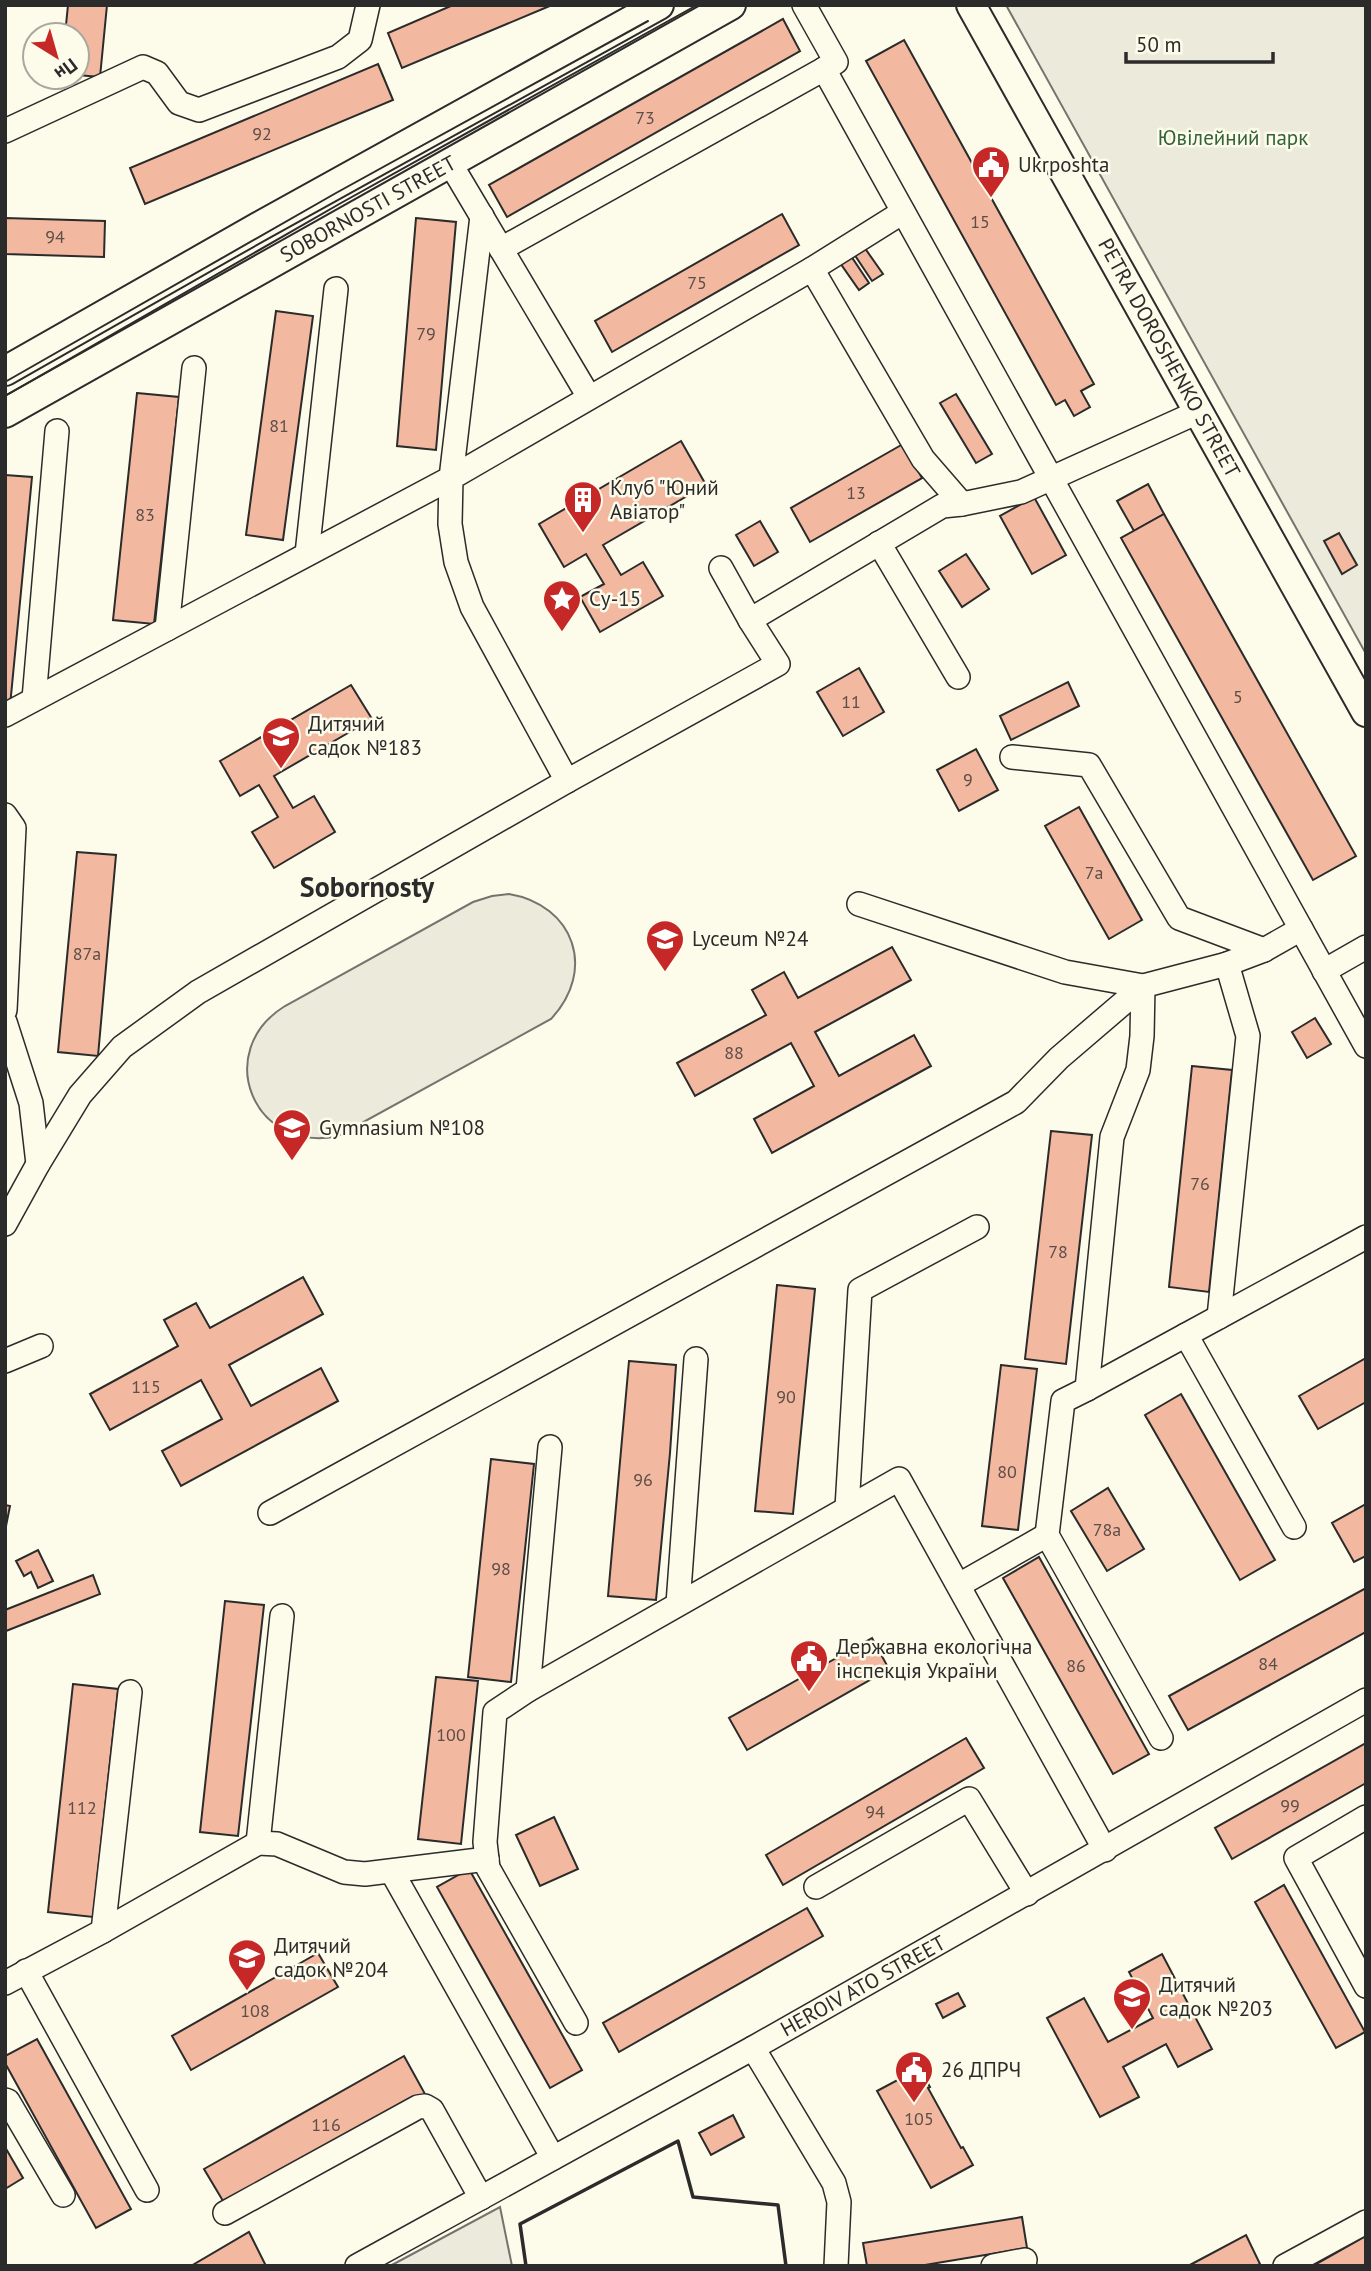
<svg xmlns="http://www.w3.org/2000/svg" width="1371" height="2271" font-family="'PT Sans',sans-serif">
<rect width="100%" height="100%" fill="#fdfbea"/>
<!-- green -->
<g fill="#ecebdb" stroke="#74746e" stroke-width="2">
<polygon points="1006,5 1366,5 1366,654"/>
<path d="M 509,894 C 574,905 597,970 551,1019 L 338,1136 C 253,1154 212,1051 285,1006 L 473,902 L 492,896 Z"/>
<polygon points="500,2207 512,2266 390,2266"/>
</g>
<!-- building -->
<g fill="#f2b8a0" stroke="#2b2b2b" stroke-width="2">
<polygon points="68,5 107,5 100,77 77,75 77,35 65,35"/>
<polygon points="453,5 552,5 402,68 388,33"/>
<polygon points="783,19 800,51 507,217 489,185"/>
<polygon points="904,40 1094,384 1081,391 1090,407 1074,416 1065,400 1056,405 866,61"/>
<polygon points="378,64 393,100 145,204 130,168"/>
<polygon points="782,214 799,245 612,352 595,321"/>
<polygon points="5,218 105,221 104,257 5,254"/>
<polygon points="416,218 456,222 436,450 397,446"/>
<polygon points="862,244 883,274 872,281 852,251"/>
<polygon points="849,253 869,283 859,290 838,260"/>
<polygon points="276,311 313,316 283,540 246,535"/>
<polygon points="137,393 179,397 154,624 113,620"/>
<polygon points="956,394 992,454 976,463 940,403"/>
<polygon points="681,441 706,485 603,545 621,575 643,562 663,596 600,632 580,597 604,584 586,554 564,567 539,524"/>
<polygon points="903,444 922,478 810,542 791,508"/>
<polygon points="5,475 32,477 10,706 5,705"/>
<polygon points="1148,484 1164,514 1134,531 1117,501"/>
<polygon points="1034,497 1066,555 1032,574 1000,516"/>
<polygon points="1164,514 1356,856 1313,880 1121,538"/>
<polygon points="760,521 778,552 754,566 736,535"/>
<polygon points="1339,533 1357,565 1342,574 1324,541"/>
<polygon points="966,554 989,589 962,607 939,571"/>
<polygon points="859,668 884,712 843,736 817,692"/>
<polygon points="1068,682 1079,706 1011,740 1000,716"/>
<polygon points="351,685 372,719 274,776 293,808 314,796 335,832 274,868 252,832 278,817 259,785 240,796 220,761"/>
<polygon points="976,749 998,790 959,811 937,770"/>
<polygon points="1079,807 1142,920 1109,939 1045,826"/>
<polygon points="77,852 116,855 98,1056 58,1052"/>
<polygon points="892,947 911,980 815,1032 839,1076 914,1035 931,1066 772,1153 754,1119 814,1086 791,1043 695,1096 677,1063 766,1015 752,990 784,972 798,998"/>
<polygon points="1315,1018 1331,1044 1307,1058 1292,1032"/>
<polygon points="1192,1066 1232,1070 1209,1292 1169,1287"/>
<polygon points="1051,1131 1092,1135 1066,1364 1025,1359"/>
<polygon points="303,1277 323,1314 229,1365 251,1406 321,1368 338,1401 181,1486 162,1451 222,1419 201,1380 110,1430 90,1394 178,1346 164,1320 196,1303 210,1328"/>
<polygon points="777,1285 815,1289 793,1514 755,1511"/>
<polygon points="1366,1358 1366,1402 1318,1429 1299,1396"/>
<polygon points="629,1361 676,1365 670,1453 656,1600 608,1596"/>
<polygon points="1001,1365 1037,1369 1018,1530 982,1526"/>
<polygon points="1181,1394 1275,1560 1240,1580 1145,1415"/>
<polygon points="491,1459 534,1464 511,1682 468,1677"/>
<polygon points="1108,1488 1144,1549 1107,1571 1071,1511"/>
<polygon points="1366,1504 1366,1556 1354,1562 1332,1523"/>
<polygon points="5,1505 10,1506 5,1531"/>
<polygon points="38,1550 53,1581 38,1588 31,1572 24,1576 16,1561"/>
<polygon points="1039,1557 1149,1754 1113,1774 1003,1578"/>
<polygon points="93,1575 100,1594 6,1631 5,1610"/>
<polygon points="1366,1588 1366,1632 1188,1730 1169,1696"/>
<polygon points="225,1601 264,1605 238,1836 200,1832"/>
<polygon points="872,1638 889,1669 747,1750 729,1718"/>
<polygon points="436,1677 478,1681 461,1844 418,1839"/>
<polygon points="73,1684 118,1689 93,1917 48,1912"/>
<polygon points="966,1738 984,1768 783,1885 766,1855"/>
<polygon points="1366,1743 1366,1783 1232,1859 1215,1828"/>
<polygon points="554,1817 578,1869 540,1886 516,1835"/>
<polygon points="469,1869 582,2070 550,2088 437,1887"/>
<polygon points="1284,1885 1365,2032 1336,2048 1255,1902"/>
<polygon points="807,1908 823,1936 619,2052 603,2023"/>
<polygon points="318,1953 338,1987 191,2070 172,2036"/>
<polygon points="1162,1954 1212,2049 1178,2067 1166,2044 1123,2067 1139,2097 1100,2117 1047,2018 1084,1998 1108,2042 1153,2018 1129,1972"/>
<polygon points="958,1993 965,2006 943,2018 936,2004"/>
<polygon points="37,2039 131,2209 96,2228 5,2063 5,2056"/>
<polygon points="404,2056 425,2094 226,2206 204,2169"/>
<polygon points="920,2068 930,2087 928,2088 961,2148 963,2147 973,2165 931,2188 877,2091"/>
<polygon points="733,2115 744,2137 711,2155 699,2133"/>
<polygon points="5,2147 23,2178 5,2189"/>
<polygon points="1022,2217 1027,2248 919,2266 867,2266 863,2243"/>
<polygon points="249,2232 266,2266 191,2266"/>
<polygon points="1246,2235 1260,2264 1256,2266 1188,2266"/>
<polygon points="1366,2236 1366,2266 1313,2266"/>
</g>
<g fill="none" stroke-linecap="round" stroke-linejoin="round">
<defs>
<g id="minor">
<polyline points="804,5 836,62 824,69"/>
<polyline points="5,131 143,67 157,73 179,103 199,110 338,57 360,40 368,5"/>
<polyline points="450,163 589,397"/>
<polyline points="501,249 824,69 1366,1046"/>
<polyline points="812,269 903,212"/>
<polyline points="879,543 958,677"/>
<polyline points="307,554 336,289"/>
<polyline points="721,568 750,620 942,506 962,504 1021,492 1198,412"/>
<polyline points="167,629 194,368"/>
<polyline points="34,699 57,431"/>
<polyline points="5,715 451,478 482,216"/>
<polyline points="1012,757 1089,765 1179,918 1264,950"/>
<polyline points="567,781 472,607 456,562 450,524 451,478 812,269 923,459 962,504"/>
<polyline points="5,815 14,828 5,1010"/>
<polyline points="859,904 1065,972 1143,986 1142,1036 1138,1070 1112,1137 1087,1389 1063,1401 1047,1535 1161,1738"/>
<polyline points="1324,971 1366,947"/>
<polyline points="5,1022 31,1103 38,1164"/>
<polyline points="5,1224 38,1164 80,1095 122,1047 198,992 567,781 778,664 750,620"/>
<polyline points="1219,1317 1248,1036 1227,964"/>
<polyline points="1186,1335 1366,1237"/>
<polyline points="5,1361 41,1346"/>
<polyline points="1087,1389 1186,1335 1294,1527"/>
<polyline points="550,1447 528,1690 495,1712 485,1842 488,1868 576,2023"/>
<polyline points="847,1508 860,1290 977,1227"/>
<polyline points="270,1513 1016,1102 1059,1058 1143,986 1227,964 1264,950 1301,929"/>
<polyline points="959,1585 1047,1535"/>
<polyline points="678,1604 696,1359"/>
<polyline points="528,1690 899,1479 1105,1850"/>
<polyline points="1366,1817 1296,1858 1366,1986"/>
<polyline points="258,1843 282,1616"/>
<polyline points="392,1872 553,2158"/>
<polyline points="816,1887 969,1799 1027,1894"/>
<polyline points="103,1931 130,1692"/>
<polyline points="26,1971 147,2190"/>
<polyline points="5,1983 103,1931 258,1843 277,1844 344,1872 365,1874 487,1859"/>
<polyline points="753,2048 834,2183 839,2202 836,2266"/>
<polyline points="5,2100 8,2101 63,2195"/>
<polyline points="225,2213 418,2107 425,2106 432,2110 481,2198"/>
<polyline points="357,2266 753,2048 1366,1700"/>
<polyline points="993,2266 1025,2260"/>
<polyline points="1285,2266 1366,2222"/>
</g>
<g id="major">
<polyline points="971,5 1366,712"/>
<polyline points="5,371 260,226 659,5"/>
<polyline points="5,413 731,5"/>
</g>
</defs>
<!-- minor casing -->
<use href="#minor" stroke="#2b2b2b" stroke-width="26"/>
<!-- major casing -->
<use href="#major" stroke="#2b2b2b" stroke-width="32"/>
<!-- minor -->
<use href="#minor" stroke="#fdfbea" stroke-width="23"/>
<!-- major -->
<use href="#major" stroke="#fdfbea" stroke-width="28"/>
<!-- tram -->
<g stroke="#2b2b2b" stroke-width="2">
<polyline points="5,382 336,193 648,21"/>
<polyline points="5,396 341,203 697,5"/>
</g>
<!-- wall -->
<polyline stroke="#2b2b2b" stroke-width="3.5" points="526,2266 520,2224 678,2141 693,2197 778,2205 786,2266"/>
</g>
<!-- icons -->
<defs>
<symbol id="civic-pin" viewBox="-11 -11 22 30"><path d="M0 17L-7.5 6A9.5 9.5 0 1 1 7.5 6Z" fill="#c62828" stroke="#fdfbea"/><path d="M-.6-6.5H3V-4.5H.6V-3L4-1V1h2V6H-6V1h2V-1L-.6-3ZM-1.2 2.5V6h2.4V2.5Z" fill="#fff"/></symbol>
<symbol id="building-pin" viewBox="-11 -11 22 30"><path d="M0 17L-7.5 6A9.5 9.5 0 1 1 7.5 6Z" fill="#c62828" stroke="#fdfbea"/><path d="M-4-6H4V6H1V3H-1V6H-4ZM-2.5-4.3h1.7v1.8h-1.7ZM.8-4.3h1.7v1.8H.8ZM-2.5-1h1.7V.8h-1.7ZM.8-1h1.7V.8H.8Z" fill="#fff"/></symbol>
<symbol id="sight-pin" viewBox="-11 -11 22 30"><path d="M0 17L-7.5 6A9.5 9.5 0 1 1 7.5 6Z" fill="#c62828" stroke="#fdfbea"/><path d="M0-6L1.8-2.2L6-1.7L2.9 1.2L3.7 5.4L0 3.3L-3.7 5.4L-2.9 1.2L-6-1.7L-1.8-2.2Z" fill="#fff"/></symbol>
<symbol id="school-pin" viewBox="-11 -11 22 30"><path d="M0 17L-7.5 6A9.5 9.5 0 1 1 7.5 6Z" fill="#c62828" stroke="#fdfbea"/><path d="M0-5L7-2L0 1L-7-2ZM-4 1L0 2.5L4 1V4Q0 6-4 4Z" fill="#fff"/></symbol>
</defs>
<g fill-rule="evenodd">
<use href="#civic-pin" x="969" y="143" width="44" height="60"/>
<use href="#building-pin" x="561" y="478" width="44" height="60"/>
<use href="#sight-pin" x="540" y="577" width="44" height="60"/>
<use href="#school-pin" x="259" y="714" width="44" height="60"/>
<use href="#school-pin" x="643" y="917" width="44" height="60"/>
<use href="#school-pin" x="270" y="1106" width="44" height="60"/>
<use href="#civic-pin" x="787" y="1637" width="44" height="60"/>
<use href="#school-pin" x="225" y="1936" width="44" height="60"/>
<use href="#school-pin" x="1110" y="1975" width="44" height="60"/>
<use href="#civic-pin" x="892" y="2048" width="44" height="60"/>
</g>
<g text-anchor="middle" stroke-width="5" stroke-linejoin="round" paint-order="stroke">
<!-- number labels -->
<g font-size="18" fill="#5d4e48">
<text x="645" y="124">73</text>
<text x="262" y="140">92</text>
<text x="980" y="228">15</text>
<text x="55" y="243">94</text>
<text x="697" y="289">75</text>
<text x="426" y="340">79</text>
<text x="279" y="432">81</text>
<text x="856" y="499">13</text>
<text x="145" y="521">83</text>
<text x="1238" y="703">5</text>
<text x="851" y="708">11</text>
<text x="968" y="786">9</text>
<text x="1094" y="879">7а</text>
<text x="87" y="960">87а</text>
<text x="734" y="1059">88</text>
<text x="1200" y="1190">76</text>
<text x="1058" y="1258">78</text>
<text x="146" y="1393">115</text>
<text x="786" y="1403">90</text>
<text x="1007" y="1478">80</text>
<text x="643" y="1486">96</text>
<text x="1107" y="1536">78а</text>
<text x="501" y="1575">98</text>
<text x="1268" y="1670">84</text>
<text x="1076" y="1672">86</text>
<text x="451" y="1741">100</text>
<text x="1290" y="1812">99</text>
<text x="82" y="1814">112</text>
<text x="875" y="1818">94</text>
<text x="255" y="2017">108</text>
<text x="919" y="2125">105</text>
<text x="326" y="2131">116</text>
</g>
<!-- park labels -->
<g font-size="21" fill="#34623c" stroke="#fdfbea">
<text x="1233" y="145">Ювілейний парк</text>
</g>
<!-- poi labels -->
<g font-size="21" fill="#2b2b2b" stroke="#fdfbea" text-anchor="start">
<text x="1018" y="172">Ukrposhta</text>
<text x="610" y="495">Клуб "Юний<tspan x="610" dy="24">Авіатор"</tspan></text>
<text x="589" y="606">Су-15</text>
<text x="308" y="731">Дитячий<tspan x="308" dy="24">садок №183</tspan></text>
<text x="692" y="946">Lyceum №24</text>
<text x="319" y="1135">Gymnasium №108</text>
<text x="836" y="1654">Державна екологічна<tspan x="836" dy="24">інспекція України</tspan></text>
<text x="274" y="1953">Дитячий<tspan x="274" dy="24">садок №204</tspan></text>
<text x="1159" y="1992">Дитячий<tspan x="1159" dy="24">садок №203</tspan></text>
<text x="941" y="2077">26 ДПРЧ</text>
</g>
<!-- street labels -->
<g font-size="21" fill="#2b2b2b" stroke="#fdfbea">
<text transform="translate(368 209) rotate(-29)" y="7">SOBORNOSTI STREET</text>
<text transform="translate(1169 358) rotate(61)" y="7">PETRA DOROSHENKO STREET</text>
<text transform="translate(863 1986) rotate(-29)" y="7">HEROIV ATO STREET</text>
</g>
<!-- district labels -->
<g font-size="28" font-weight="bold" fill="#2b2b2b" stroke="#fdfbea">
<text x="367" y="897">Sobornosty</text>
</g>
</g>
<!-- border -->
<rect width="1371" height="2271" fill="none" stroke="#2b2b2b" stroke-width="14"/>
<!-- north arrow -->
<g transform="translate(56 56) rotate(143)"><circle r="33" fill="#fdfbea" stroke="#a9a89e" stroke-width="2"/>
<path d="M0-5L12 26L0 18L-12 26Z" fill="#c62828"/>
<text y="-10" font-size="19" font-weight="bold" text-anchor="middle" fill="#2b2b2b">Пн</text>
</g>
<!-- scale -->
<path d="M1126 52v10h147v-10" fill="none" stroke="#2b2b2b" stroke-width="3.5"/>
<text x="1136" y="52" font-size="21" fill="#2b2b2b" stroke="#fdfbea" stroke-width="5" paint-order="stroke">50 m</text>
</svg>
